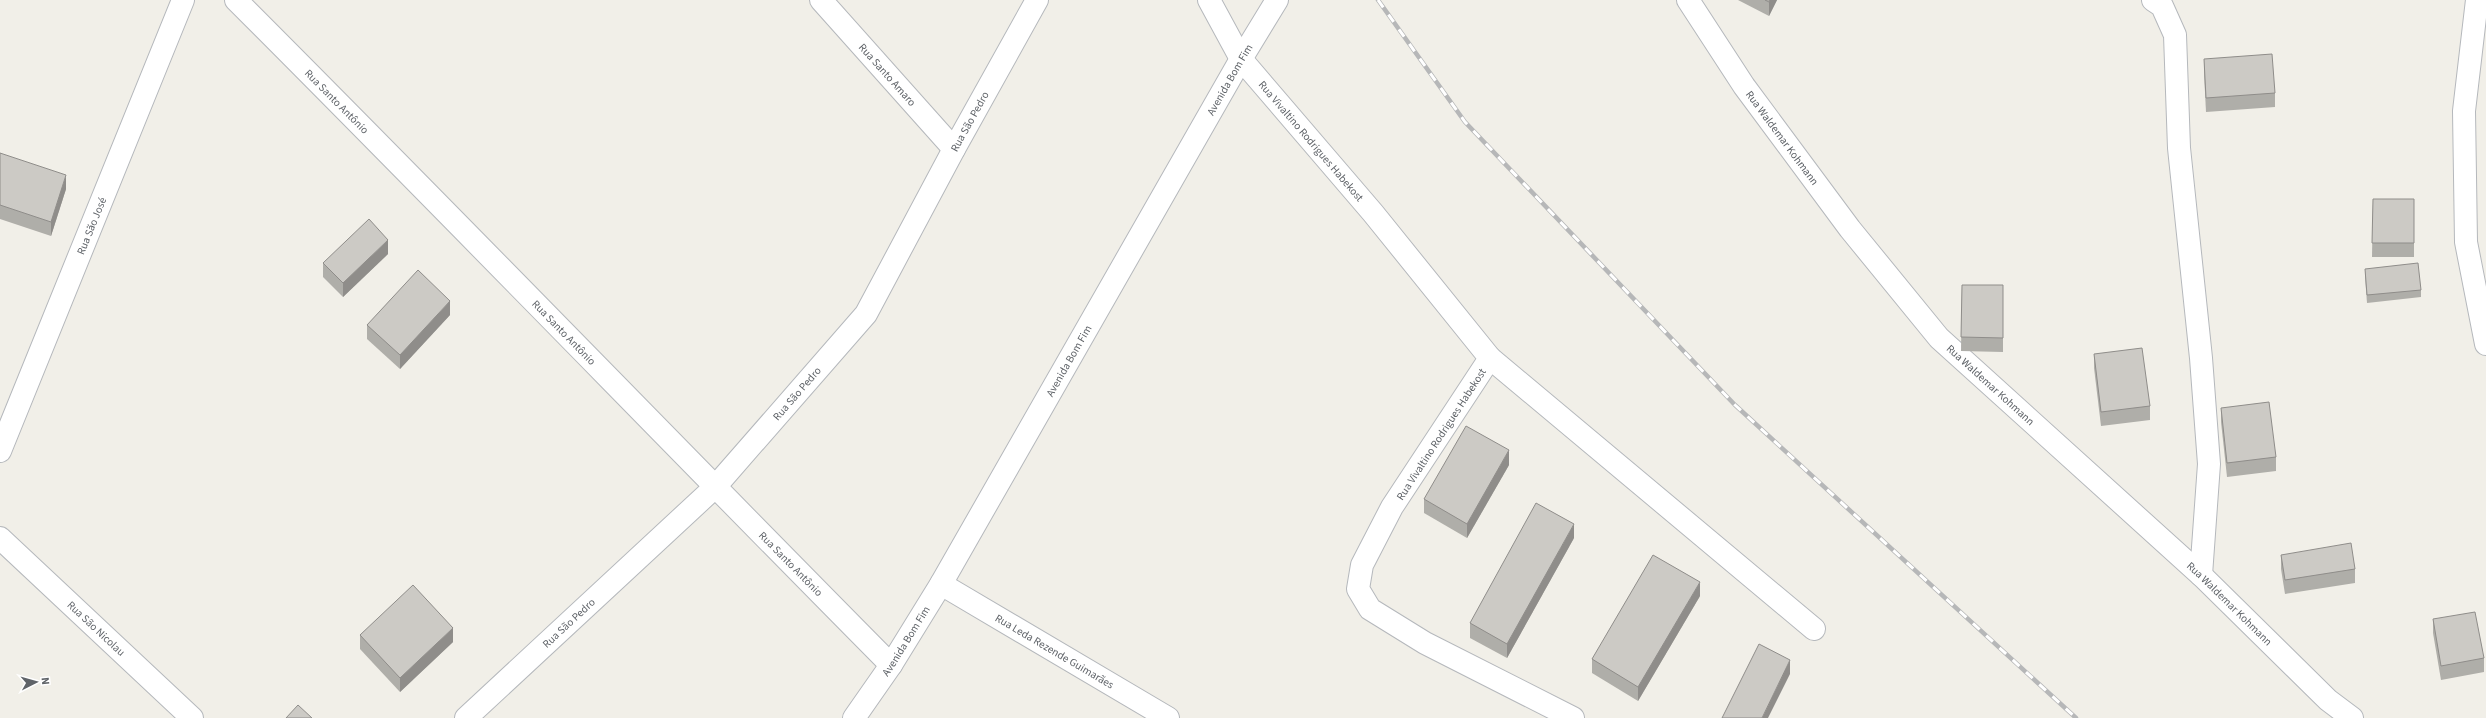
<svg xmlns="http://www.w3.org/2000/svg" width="2486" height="718" font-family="'Source Sans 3',sans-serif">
<rect width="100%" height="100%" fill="#f1efe8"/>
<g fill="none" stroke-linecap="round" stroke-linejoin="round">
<defs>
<g id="minor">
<path id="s1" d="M 236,0 C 456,220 672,444 891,665"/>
<path id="s2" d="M 821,0 L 954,149"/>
<path id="s3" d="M 1209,0 L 1241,59 L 1373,213 L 1490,358 L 1392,507 L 1362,565 L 1358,589 L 1370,609 L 1425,643 L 1573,718"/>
<path id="s4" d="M 1688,0 L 1744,86 L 1850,229 L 1939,338 L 2201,575 L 2328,700 L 2352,718"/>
<polyline points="2153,0 2162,6 2175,35 2179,148 2201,358 2209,464 2201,575"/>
<polyline points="2477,0 2464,111 2466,242 2486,344"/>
<polyline points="1490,358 1814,629"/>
<path id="s5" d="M 0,451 L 183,0"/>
<path id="s6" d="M 0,538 L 192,718"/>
<path id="s7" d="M 941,584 L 1168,718"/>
<path id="s8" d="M 466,718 L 715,487 L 866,314 L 954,149 L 1037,0"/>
<path id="s9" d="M 854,718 L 891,665 L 941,584 L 1241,59 L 1277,0"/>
</g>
</defs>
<!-- minor casing -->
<use href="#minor" stroke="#b5b8bc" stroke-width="24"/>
<!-- minor -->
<use href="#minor" stroke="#fff" stroke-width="22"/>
<defs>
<polyline id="rail" points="1378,0 1465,122 1735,405 2076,718"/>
</defs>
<!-- rail casing -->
<use href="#rail" stroke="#b6b7b8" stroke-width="4.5"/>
<!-- rail -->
<use href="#rail" stroke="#fff" stroke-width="3" stroke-dasharray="9" stroke-linecap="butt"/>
</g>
<!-- wall -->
<g fill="#afaea9">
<polygon points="1738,0 1777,0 1769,16"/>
<polygon points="2204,59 2275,93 2275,107 2206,112 2204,73"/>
<polygon points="0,153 66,189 51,236 0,219"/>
<polygon points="2373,199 2414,199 2414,257 2372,257"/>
<polygon points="388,254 343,297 323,277 323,263"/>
<polygon points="2365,269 2421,290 2421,297 2367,303 2365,276"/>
<polygon points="1962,285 2003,285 2003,352 1961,351"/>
<polygon points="450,315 400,369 367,339 367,325"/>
<polygon points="2094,354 2150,406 2150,420 2101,426 2094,368"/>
<polygon points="2221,408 2276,457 2276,471 2227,477 2221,422"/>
<polygon points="1509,465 1467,538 1424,513 1424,499"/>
<polygon points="1574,538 1507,658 1470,638 1470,623"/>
<polygon points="2281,555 2355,569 2355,583 2285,594 2281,569"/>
<polygon points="1700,596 1638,701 1592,673 1592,659"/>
<polygon points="2433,619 2484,658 2484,672 2441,680 2433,633"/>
<polygon points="360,635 453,642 400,692 360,649"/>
</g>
<!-- shaded-wall -->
<g fill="#8f8d8a">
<polygon points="1770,0 1777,0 1769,16 1769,2"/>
<polygon points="66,175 66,189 51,236 51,222"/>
<polygon points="388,240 388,254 343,297 343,283"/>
<polygon points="450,301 450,315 400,369 400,355"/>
<polygon points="1509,450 1509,465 1467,538 1467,524"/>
<polygon points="1574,524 1574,538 1507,658 1507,644"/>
<polygon points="1700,582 1700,596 1638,701 1638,687"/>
<polygon points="453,628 453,642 400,692 400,678"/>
<polygon points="1790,660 1790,674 1768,718 1762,718"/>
</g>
<!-- building -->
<g fill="#cccac5" stroke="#8f8d8a">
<polygon points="1765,0 1770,0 1769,2"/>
<polygon points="2272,54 2275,93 2206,98 2204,59"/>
<polygon points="0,153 66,175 51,222 0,205"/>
<polygon points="2373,199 2414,199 2414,243 2372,243"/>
<polygon points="369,219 388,240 343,283 323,263"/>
<polygon points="2418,263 2421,290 2367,295 2365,269"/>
<polygon points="418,270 450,301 400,355 367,325"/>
<polygon points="1962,285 2003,285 2003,338 1961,337"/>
<polygon points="2142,348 2150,406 2101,412 2094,354"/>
<polygon points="2269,402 2276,457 2227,463 2221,408"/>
<polygon points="1466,426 1509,450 1467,524 1424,499"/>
<polygon points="1536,503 1574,524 1507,644 1470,623"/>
<polygon points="2351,543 2355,569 2285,580 2281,555"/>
<polygon points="1653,555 1700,582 1638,687 1592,659"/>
<polygon points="413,585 453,628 400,678 360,635"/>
<polygon points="2475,612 2484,658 2441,666 2433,619"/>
<polygon points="1759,644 1790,660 1762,718 1722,718"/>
<polygon points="298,705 312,718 286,718"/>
</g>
<g text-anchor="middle" stroke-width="4" stroke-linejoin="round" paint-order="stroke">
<!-- street labels -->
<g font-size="11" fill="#5f6368" stroke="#fff">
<text dy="4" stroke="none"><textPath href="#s2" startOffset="100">Rua Santo Amaro</textPath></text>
<text dy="4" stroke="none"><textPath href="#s9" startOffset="741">Avenida Bom Fim</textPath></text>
<text dy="4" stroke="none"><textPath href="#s1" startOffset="143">Rua Santo Antônio</textPath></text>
<text dy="4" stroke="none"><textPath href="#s8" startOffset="788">Rua São Pedro</textPath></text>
<text dy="4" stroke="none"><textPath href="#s4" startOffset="167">Rua Waldemar Kohmann</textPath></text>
<text dy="4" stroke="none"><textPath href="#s3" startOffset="175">Rua Vivaltino Rodrigues Habekost</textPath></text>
<text dy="4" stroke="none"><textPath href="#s5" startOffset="243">Rua São José</textPath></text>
<text dy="4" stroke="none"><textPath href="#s1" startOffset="467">Rua Santo Antônio</textPath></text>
<text dy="4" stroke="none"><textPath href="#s9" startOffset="417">Avenida Bom Fim</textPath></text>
<text dy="4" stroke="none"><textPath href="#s4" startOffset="491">Rua Waldemar Kohmann</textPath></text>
<text dy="4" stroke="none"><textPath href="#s8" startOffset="464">Rua São Pedro</textPath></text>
<text transform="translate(1441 434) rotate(-57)" y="4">Rua Vivaltino Rodrigues Habekost</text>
<text dy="4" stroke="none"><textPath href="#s1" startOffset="791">Rua Santo Antônio</textPath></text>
<text dy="4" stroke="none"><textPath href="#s4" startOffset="815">Rua Waldemar Kohmann</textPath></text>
<text dy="4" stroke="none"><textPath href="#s8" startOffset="140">Rua São Pedro</textPath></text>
<text dy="4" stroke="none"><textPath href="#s6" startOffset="132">Rua São Nicolau</textPath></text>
<text dy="4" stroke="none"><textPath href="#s9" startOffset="93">Avenida Bom Fim</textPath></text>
<text dy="4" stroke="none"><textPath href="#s7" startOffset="132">Rua Leda Rezende Guimarães</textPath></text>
</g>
</g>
<!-- north arrow -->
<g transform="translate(36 682) rotate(84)" stroke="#ffffff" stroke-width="3" paint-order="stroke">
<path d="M0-3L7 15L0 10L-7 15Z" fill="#5f6368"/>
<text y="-6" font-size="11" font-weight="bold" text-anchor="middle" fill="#5f6368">N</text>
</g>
</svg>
